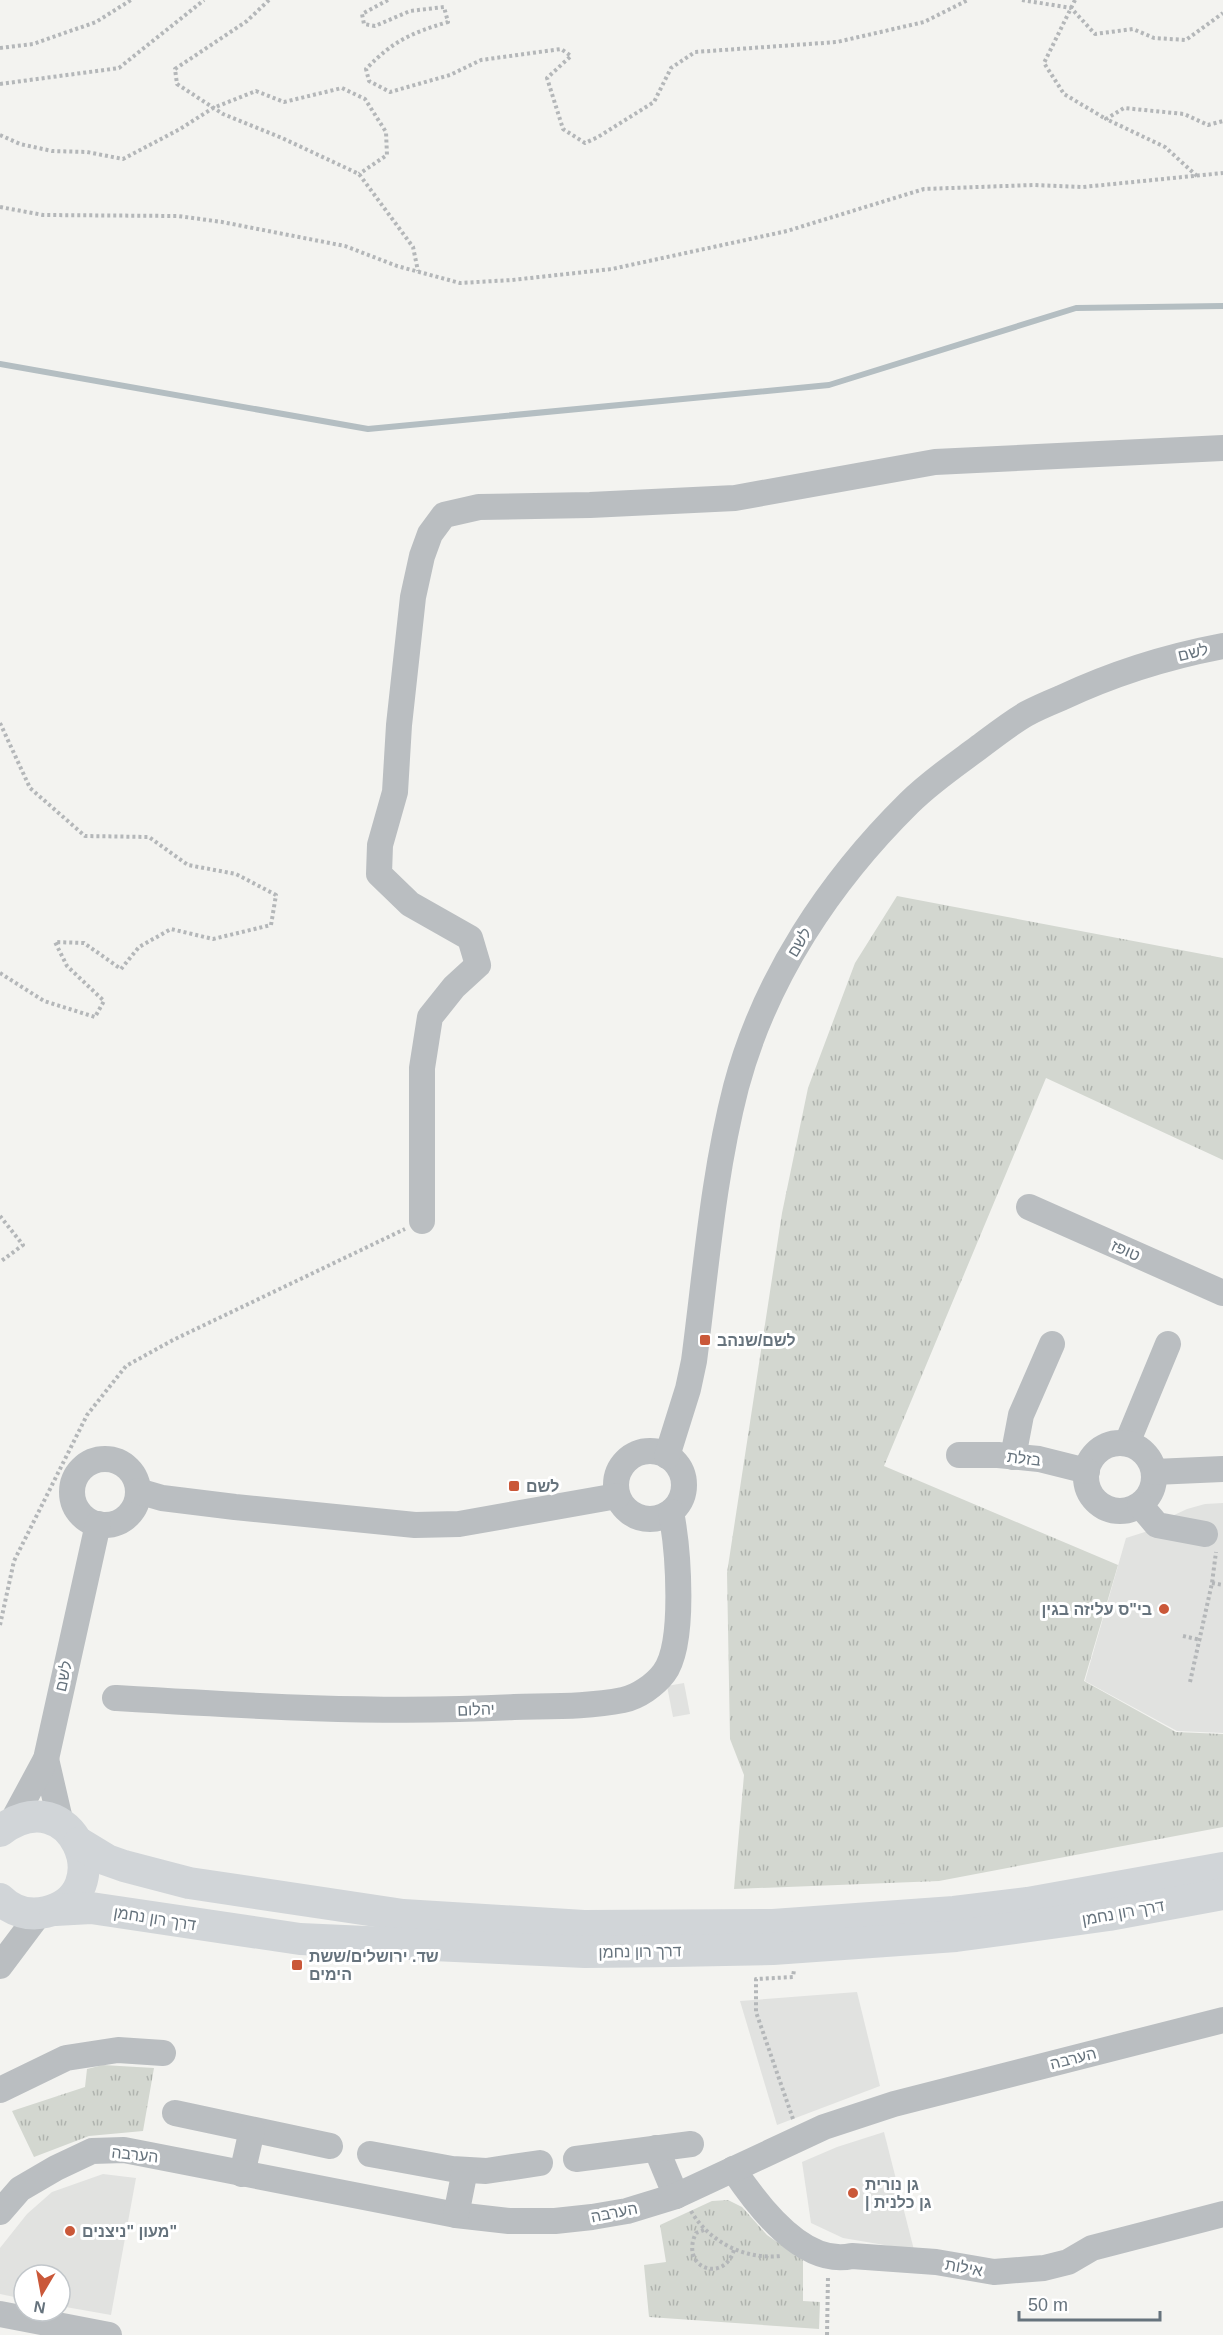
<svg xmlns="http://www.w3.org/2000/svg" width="1223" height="2335" font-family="Arial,'Noto Sans Hebrew',sans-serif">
<defs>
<pattern id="grass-tufts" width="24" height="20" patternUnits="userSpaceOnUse" patternTransform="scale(1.5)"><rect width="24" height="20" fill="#d3d7d0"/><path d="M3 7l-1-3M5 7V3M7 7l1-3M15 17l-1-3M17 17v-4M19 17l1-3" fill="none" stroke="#afb3ae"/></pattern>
</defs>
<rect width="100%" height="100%" fill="#f3f3f0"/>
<!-- built -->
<g fill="#e1e2e0">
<polygon points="1223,1503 1223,1733 1177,1731 1085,1681 1126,1538 1148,1531 1170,1517 1187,1509 1205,1504"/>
<polygon points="684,1683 690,1714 673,1717 667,1686"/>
<polygon points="857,1992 880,2086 777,2125 740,2001"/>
<polygon points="884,2132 914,2250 843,2238 811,2223 802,2162 837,2147"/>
<polygon points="103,2174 136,2178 111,2315 60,2306 60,2275 24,2275 24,2299 0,2294 0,2248 27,2214 52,2192"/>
</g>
<!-- grass -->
<g fill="url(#grass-tufts)">
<polygon points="897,896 1223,958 1223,1160 1046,1078 884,1466 1118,1565 1084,1681 1176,1732 1223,1734 1223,1827 939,1881 734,1889 744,1775 730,1739 727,1573 782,1213 808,1088 855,963"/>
<polygon points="103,2065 154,2068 143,2131 89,2136 34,2157 12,2111 85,2087 87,2069"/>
<polygon points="728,2200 742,2207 767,2235 803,2260 803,2301 820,2302 819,2329 649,2317 644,2265 666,2262 660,2225 712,2201"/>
</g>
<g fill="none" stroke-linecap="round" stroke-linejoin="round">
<!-- stream -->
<polyline stroke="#b4bec2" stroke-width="6" points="0,364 368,429 829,385 1076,308 1223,306"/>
<!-- path -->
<g stroke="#b4b7b9" stroke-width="4" stroke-dasharray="3 3" stroke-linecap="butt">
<polyline points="269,0 247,21 175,69 177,84 223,114 282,138 359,174 413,247 418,271"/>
<path d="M 388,0 L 362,14 L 364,24 L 375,26 L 410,11 L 444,7 L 448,22 C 411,33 393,41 366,69 L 369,81 L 390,92 L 450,75 L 481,60 L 561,49 L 571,56 L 547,78 L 563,129 L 585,143 L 598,137 L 654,102 L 671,68 L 695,52 L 837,42 L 924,22 L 968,0"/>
<polyline points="1022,0 1071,8 1095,34 1133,29 1154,38 1186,40 1223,13"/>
<polyline points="1075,0 1044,63 1064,94 1106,119"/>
<polyline points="0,48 33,44 96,22 131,0"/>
<polyline points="0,84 119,68 204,0"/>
<polyline points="0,135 20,144 52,151 87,152 123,159 180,129 213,108 256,91 284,102 342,88 365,99 386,132 387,155 359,174"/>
<polyline points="1197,176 1165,147 1106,119 1124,108 1184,114 1208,125 1223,121"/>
<polyline points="0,207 43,215 178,216 222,222 345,246 397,266 460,283 512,280 612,269 787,231 924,189 1033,185 1083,187 1223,173"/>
<polyline points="0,723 30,788 85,836 149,837 188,865 236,874 276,895 271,925 213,939 171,929 139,947 121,969 84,943 55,942 67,966 104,1001 95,1017 44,1001 0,973"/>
<polyline points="0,1216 23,1245 0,1262"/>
<polyline points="1212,1583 1223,1585"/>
<polyline points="0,1625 14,1561 87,1415 126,1366 173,1340 405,1229"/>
<polyline points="1183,1636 1201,1640"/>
<polyline points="1190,1682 1212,1583 1216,1552"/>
<polyline points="793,2119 756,2012 756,1979 793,1977 794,1970"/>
<path d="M 691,2211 C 709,2242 745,2260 781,2256"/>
<path d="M 704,2230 L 696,2233 C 679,2268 724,2284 734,2250"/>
<polyline points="827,2335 828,2276"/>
</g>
<!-- minor -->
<g stroke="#babec1" stroke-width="26">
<polyline points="1029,1207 1223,1293"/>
<polyline points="422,1221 422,1068 430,1017 454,987 478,965 470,938 410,904 379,874 380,845 395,792 399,725 413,597 422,556 430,534 444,515 479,507 590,505 735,498 935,462 1223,448"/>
<polyline points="1127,1443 1168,1344"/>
<circle cx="1120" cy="1477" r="34"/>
<circle cx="650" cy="1485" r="34"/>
<polyline points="959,1455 998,1455 1039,1459 1087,1471"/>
<path d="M 667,1456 L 688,1389 L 694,1361 C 706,1270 713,1176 736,1087 C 765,978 830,881 909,803 C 930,782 955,765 978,748 C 994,736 1009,724 1026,714 C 1037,708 1049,703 1061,698 C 1114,673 1165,657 1223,646"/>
<polyline points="1013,1457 1021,1415 1052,1344"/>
<circle cx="105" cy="1492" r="33"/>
<polyline points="1154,1472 1223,1469"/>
<polyline points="138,1491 162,1498 235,1507 415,1525 459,1524 617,1496"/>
<polyline points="1140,1505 1157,1525 1205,1534"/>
<path d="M 115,1698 C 248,1706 380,1714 514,1707 C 550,1706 588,1707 623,1700 C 638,1697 655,1685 664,1673 C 686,1644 678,1548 671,1512"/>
<polyline points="46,1759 61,1824"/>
<polyline points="12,1822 46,1759 98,1524"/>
<polyline points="0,1966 39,1914"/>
<polyline points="0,2090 66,2058 118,2050 163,2053"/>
<polyline points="175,2113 330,2146"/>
<polyline points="656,2148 676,2196"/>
<polyline points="370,2154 452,2169 486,2171 540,2163"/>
<polyline points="576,2159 691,2144"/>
<path d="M 733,2169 C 757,2205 803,2267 852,2256 L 936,2262 L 994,2272 L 1044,2268 L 1068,2262 L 1092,2248 L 1223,2214"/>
<polyline points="242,2174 252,2130"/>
<polyline points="0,2212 20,2189 56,2168 92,2151 124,2150 456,2215 509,2221 555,2221 592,2217 627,2211 676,2196 824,2127 894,2104 1223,2020"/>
<polyline points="456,2215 465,2170"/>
<polyline points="0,2314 109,2335"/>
</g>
<!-- major -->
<g stroke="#d1d5d8" stroke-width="32">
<path d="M 0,1831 C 72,1776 121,1895 46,1912 C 29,1916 12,1911 0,1899"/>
<polyline points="79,1843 107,1860 124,1866 189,1883 403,1915 584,1926 773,1925 954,1912 1028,1903 1223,1868"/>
<polyline points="55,1910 91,1908 300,1939 585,1952 674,1951 773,1949 956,1936 1109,1915 1223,1894"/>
</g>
</g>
<!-- markers -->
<g fill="#ca5839" stroke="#fff" stroke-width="2">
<rect x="699" y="1334" width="12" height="12" rx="3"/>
<rect x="508" y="1480" width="12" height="12" rx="3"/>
<circle cx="1164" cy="1609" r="6"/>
<rect x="291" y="1959" width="12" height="12" rx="3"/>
<circle cx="853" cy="2193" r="6"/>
<circle cx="70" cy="2231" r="6"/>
</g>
<g text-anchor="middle" stroke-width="6" stroke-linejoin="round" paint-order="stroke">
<!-- street labels -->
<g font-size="16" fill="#66737d" stroke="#fff">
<text transform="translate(1193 652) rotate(-13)" y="6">לשם</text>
<text transform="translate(799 942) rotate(-59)" y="6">לשם</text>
<text transform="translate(1126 1250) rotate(24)" y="6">טופז</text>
<text transform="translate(1024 1458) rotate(7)" y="6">בזלת</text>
<text transform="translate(63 1676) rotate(-77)" y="6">לשם</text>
<text transform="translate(476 1709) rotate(-2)" y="6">יהלום</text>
<text transform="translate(1123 1912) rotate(-10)" y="6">דרך רון נחמן</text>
<text transform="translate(155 1918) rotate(9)" y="6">דרך רון נחמן</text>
<text transform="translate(640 1951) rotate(-1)" y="6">דרך רון נחמן</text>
<text transform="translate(1073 2058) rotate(-14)" y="6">הערבה</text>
<text transform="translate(135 2154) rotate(6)" y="6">הערבה</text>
<text transform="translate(614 2212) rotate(-11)" y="6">הערבה</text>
<text transform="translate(964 2267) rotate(10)" y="6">אילות</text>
</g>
<!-- poi labels -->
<g font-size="16" font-weight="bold" fill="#66737d" stroke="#fff" text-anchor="start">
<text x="717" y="1346">לשם/שנהב</text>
<text x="526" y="1492">לשם</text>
<text x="1152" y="1615" text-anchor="end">בי"ס עליזה בגין</text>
<text x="309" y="1962">שד. ירושלים/ששת<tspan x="309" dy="18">הימים</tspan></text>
<text x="865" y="2190">גן נורית<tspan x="865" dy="18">| גן כלנית</tspan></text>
<text x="82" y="2237">מעון "ניצנים"</text>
</g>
</g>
<!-- north arrow -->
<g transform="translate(42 2293) rotate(190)"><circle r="28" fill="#ffffff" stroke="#c2c7cb" stroke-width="1.5"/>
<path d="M0-4.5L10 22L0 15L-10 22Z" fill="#ca5839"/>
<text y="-9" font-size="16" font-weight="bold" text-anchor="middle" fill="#66737d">N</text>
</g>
<!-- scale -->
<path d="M1019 2311v9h141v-9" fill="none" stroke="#66737d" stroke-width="3"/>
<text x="1028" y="2311" font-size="18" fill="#66737d" stroke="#ffffff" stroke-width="4.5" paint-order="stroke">50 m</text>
</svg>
